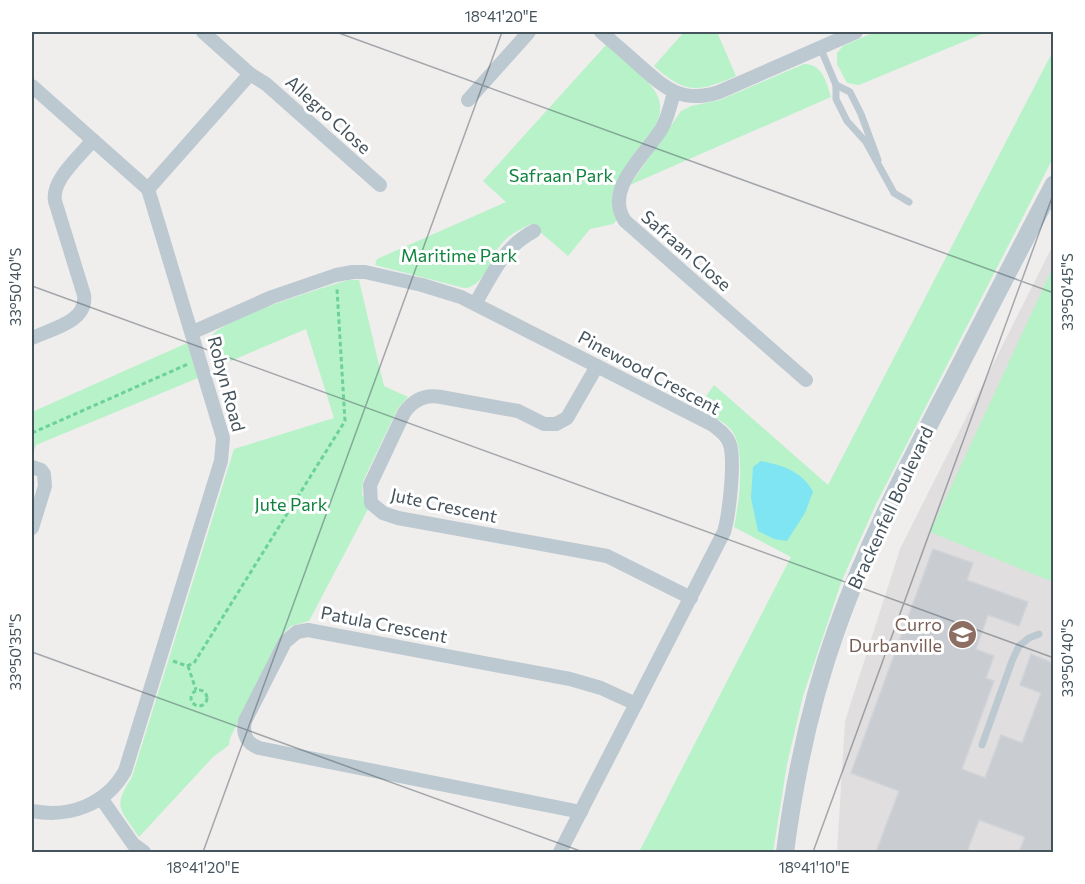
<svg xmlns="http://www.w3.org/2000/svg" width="1085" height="884" font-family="Commissioner,sans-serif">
<rect width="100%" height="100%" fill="#f0eded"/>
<!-- education -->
<polygon fill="#e1dedf" points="1053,245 1053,852 837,852 845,721 900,549"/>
<!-- green -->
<g fill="#b7f2c8">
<path d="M 684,32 L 717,32 L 736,76 C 698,92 686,95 654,66 Z"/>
<polygon points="875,32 987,32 859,85 847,83 837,64 837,53 843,46"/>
<path d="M 606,45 C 619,57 648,78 656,93 C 680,135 591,172 617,220 L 613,224 L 590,229 L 568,256 L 531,224 C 521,229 511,233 503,242 C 490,255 486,287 464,288 L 375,265 L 377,259 L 506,202 L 483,181 Z"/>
<path d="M 1053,51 L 1053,158 L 876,504 L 842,580 L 803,696 L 787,764 L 773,852 L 639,852 L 791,557 L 734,527 C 739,505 746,450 732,431 C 724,420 709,415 697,409 L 714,385 L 828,485 Z"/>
<path d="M 804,64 C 823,64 826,82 831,97 L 630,185 L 681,111 L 691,106 L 720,100 Z"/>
<polygon points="1053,267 1053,582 930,532"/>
<path d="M 349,280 L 359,280 L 384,386 L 408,397 L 398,408 L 363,481 L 362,494 L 368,509 L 309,621 L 291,626 L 282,635 L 230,738 L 229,745 L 213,757 L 139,837 C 120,808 112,808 132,777 L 234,449 L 334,418 L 306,329 L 214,368 C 211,359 205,347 211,337 C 220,319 325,287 349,280 Z"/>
<polygon points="187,343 198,378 36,445 32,456 32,412"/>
</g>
<!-- water -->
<path fill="#80e5f2" d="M 761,461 C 783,465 803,472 813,492 L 805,513 L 787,541 L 774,539 L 758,531 L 751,498 L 753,467 Z"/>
<!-- building -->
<polygon fill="#c9cdd2" stroke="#d0d4d9" stroke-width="1.5" points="933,549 973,563 967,580 1028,602 1019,626 988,615 976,649 994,656 986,678 994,681 962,769 985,778 1001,735 1022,743 1041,693 1020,685 1031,654 1053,663 1053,852 1019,852 1025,837 979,820 967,852 876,852 899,791 851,773"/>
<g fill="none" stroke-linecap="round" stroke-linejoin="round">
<!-- path -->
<g stroke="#6cd297" stroke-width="3" stroke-dasharray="4.5 3" stroke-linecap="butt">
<polyline points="32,433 188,364"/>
<polyline points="173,661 187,666 194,663 345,421 337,289"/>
<polyline points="188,666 196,690"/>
<circle cx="199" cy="698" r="8"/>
</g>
<!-- service -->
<g stroke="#bcc9d1" stroke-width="7">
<polyline points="820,47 836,85 836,99 847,121 866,142 894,193 909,202"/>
<polyline points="836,85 850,92 861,114 878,160"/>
<polyline points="982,745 1012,661 1019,646 1029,638 1039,634"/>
</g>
<!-- minor -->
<g stroke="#bcc9d1" stroke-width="14">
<path d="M 601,32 C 614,43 627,54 640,66 C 666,89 683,104 719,92 L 856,32"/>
<polyline points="250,74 266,84 380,185"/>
<path d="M 32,86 L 148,189 L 223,438 L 221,461 L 125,771 C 106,805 69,818 32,811"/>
<path d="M 674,92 C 671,104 668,117 662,128 C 646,155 603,189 625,221 L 806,380"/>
<polyline points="468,100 529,32"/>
<polyline points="148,189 250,74 203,32"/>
<path d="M 475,304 C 493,274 502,248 534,231"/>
<path d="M 193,332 L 272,297 L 336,275 L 353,272 L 365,272 L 422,285 L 461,297 L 713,425 C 719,430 726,434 729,442 C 736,457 729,515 724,532 L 560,852"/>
<path d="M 32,338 C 51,329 88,322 84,295 L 55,201 C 51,180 80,156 93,140"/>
<path d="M 597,366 L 567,418 L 556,424 L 544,424 L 518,411 L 441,397 C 425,394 413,400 404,413 L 370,485 L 371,503 L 383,513 L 398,518 L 607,556 L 691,598"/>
<polyline points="32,467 41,470 44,474 45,486 32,528"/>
<polyline points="101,798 133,844 144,852"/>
<path d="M 581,812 L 259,748 C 247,744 242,734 245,721 L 285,642 L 297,632 L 308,630 L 570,679 L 601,688 L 636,704"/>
</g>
<!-- tertiary -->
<path stroke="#bcc9d1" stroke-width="18" d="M 785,852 C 795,776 811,700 837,628 C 868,541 911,459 954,377 C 987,313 1020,248 1054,184"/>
</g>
<!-- ticks -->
<path fill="none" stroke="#44535c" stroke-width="1.5" stroke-opacity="0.45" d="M 336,32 L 1054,293M 32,286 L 1054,658M 32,652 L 583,852M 203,852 L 502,32M 813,852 L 1054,192"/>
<!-- icons -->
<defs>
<symbol id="school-disc" viewBox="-11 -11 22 22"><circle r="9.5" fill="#8d6e63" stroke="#fff"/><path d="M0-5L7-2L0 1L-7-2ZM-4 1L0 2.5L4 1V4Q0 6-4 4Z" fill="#fff"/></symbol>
</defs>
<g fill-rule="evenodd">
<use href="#school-disc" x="946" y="618" width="33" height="33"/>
</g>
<g text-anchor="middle" stroke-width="6" stroke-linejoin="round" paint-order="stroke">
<!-- street labels -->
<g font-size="18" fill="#44535c" stroke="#fff">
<text transform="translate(328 115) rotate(42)" y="6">Allegro Close</text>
<text transform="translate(686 251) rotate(41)" y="6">Safraan Close</text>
<text transform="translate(649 373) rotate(28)" y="6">Pinewood Crescent</text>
<text transform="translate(226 384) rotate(75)" y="6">Robyn Road</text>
<text transform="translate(444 506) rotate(12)" y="6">Jute Crescent</text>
<text transform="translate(891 508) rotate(-65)" y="6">Brackenfell Boulevard</text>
<text transform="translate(384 625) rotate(11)" y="6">Patula Crescent</text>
</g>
<!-- park labels -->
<g font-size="18" fill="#0f823e" stroke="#fff">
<text x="561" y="182">Safraan Park</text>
<text x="459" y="262">Maritime Park</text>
<text x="291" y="511">Jute Park</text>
</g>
<!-- education labels -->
<g font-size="18" fill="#785e54" stroke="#fff" text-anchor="end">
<text x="942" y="631">Curro<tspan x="942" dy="21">Durbanville</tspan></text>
</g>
</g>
<!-- border -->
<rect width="1085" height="884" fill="none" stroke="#ffffff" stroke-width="66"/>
<rect x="33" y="33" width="1019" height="818" fill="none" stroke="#44535c" stroke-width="2"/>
<g font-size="15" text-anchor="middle" fill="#44535c">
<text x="501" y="22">18°41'20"E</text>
<text transform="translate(16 287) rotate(-90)" y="5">33°50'40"S</text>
<text transform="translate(1068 292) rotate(-90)" y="5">33°50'45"S</text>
<text transform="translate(16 652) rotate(-90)" y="5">33°50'35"S</text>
<text transform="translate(1068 658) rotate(-90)" y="5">33°50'40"S</text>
<text x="203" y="873">18°41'20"E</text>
<text x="814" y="873">18°41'10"E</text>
</g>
</svg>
